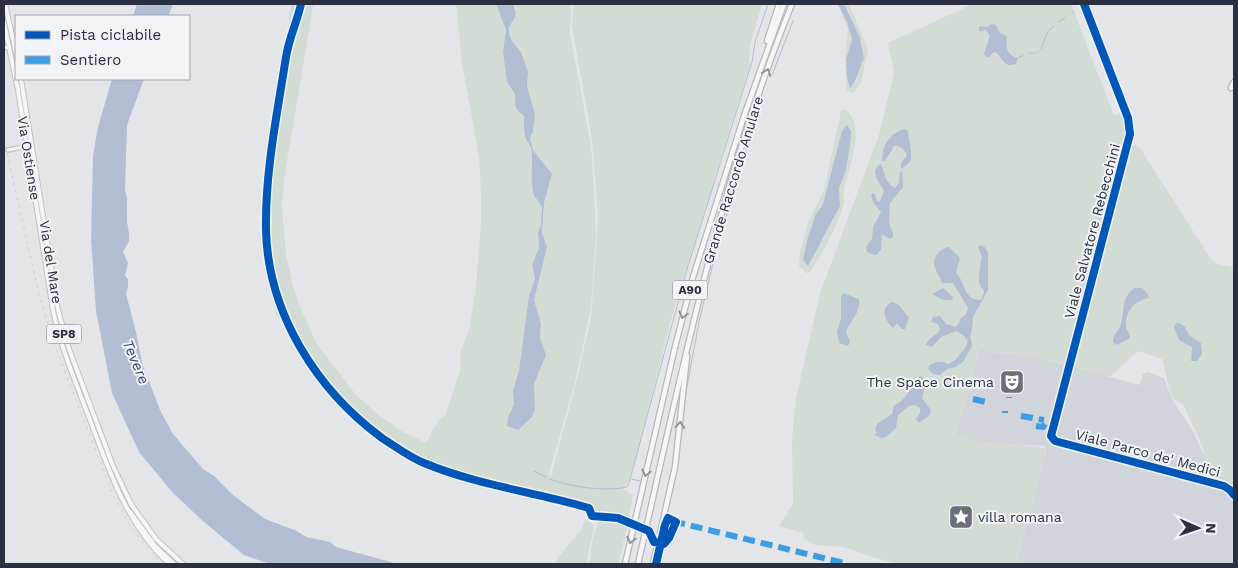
<svg xmlns="http://www.w3.org/2000/svg" width="1238" height="568" font-family="'Work Sans',sans-serif">
<rect width="100%" height="100%" fill="#e4e5e8"/>
<!-- built -->
<polygon fill="#d2d4db" points="980,348 1000,354 1007,352 1067,365 1139,385 1143,374 1148,372 1164,378 1172,399 1194,433 1201,449 1224,486 1234,495 1234,564 1016,564 1047,449 1044,446 984,443 956,435"/>
<!-- green -->
<g fill="#d3dcd4" fill-rule="evenodd">
<polygon points="291,4 300,4 296,18 287,40"/>
<path d="M 303,4 L 312,4 L 313,7 L 284,178 L 282,207 L 286,255 L 293,286 L 301,309 L 317,344 L 357,396 L 380,416 L 403,432 L 426,443 C 431,435 436,420 445,416 L 461,367 L 460,352 L 469,330 L 476,287 L 481,223 L 481,192 L 479,157 L 462,63 L 456,4 L 496,4 L 506,30 L 503,52 L 507,82 L 515,94 L 515,105 L 518,111 L 524,116 L 525,136 L 533,153 L 531,162 L 533,184 L 532,191 L 542,207 L 541,224 L 538,233 L 539,249 L 532,265 L 535,279 L 529,296 L 519,370 L 513,391 L 514,404 L 508,417 L 508,426 L 535,408 L 534,384 L 546,355 L 540,337 L 541,324 L 534,300 L 547,247 L 542,233 L 543,215 L 544,203 L 552,174 L 533,150 L 530,138 L 533,132 L 535,114 L 527,86 L 528,72 L 521,52 L 512,41 L 509,34 L 509,27 L 514,19 L 516,13 L 513,4 L 571,4 L 570,33 L 590,141 L 593,166 L 591,167 L 593,170 L 596,235 L 591,308 L 574,387 L 549,473 L 548,475 L 551,476 L 575,387 L 591,318 L 597,235 L 598,217 L 592,140 L 572,26 L 574,4 L 762,4 L 749,48 L 750,65 L 672,316 L 632,475 L 623,489 L 633,495 L 628,521 L 609,516 L 595,515 L 589,507 L 556,499 L 554,501 L 472,484 L 432,470 L 405,458 L 380,441 L 353,419 L 318,382 L 276,313 L 266,232 L 266,188 L 287,44 L 289,44 Z"/>
<polygon points="837,4 847,22 852,40 846,59 856,83 859,67 864,58 860,38 844,4 849,4 868,50 861,82 854,93 847,91 845,58 848,29"/>
<polygon points="973,4 1071,4 1114,115 1123,113 1126,125 1127,139 1067,365 1007,352 1000,354 980,348 956,435 982,442 1035,446 1047,449 1016,564 899,564 872,557 844,547 815,545 804,539 803,533 779,526 793,504 792,439 796,398 820,293 879,135 894,73 888,43"/>
<path d="M 845,109 C 868,127 848,167 844,190 C 843,194 844,198 844,202 C 840,221 820,259 808,274 L 799,266 L 800,252 L 808,223 L 824,190 L 841,111 ZM 842,131 L 846,170 L 839,188 L 840,206 L 822,240 L 815,216 L 823,204 Z"/>
<polygon points="1132,143 1140,148 1209,256 1216,264 1234,267 1234,492 1228,486 1211,481 1203,448 1183,404 1174,400 1171,395 1162,359 1138,351 1110,377 1071,366"/>
<path d="M 604,518 L 615,519 L 628,523 L 618,564 L 589,564 C 592,550 591,526 604,518 Z"/>
<polygon points="585,519 592,523 594,528 586,564 556,564 558,557 582,529"/>
</g>
<!-- water -->
<g fill="#b2bed3">
<polygon points="137,4 173,4 168,16 133,16"/>
<path d="M 496,4 L 513,4 L 516,13 L 514,19 L 509,27 L 509,34 L 512,41 L 521,52 L 528,72 L 527,86 L 535,114 L 533,132 L 530,138 L 533,150 L 552,174 L 544,203 L 543,215 L 542,233 L 547,247 L 534,300 L 541,324 L 540,337 L 546,355 L 534,384 L 535,408 L 532,417 L 518,430 L 507,426 L 508,417 L 514,404 L 513,391 L 519,370 L 529,296 L 535,279 L 532,265 L 539,248 L 538,233 L 541,224 L 542,207 L 536,198 L 535,198 C 530,188 532,167 532,155 C 533,147 527,143 525,136 C 524,130 524,123 524,116 L 518,111 L 515,105 L 515,94 L 507,82 L 503,52 L 506,30 Z"/>
<path d="M 838,4 L 844,4 L 860,38 L 864,59 C 858,68 858,80 850,88 L 847,77 L 846,59 L 852,40 L 847,22 Z"/>
<path d="M 992,24 L 996,25 L 1000,33 L 1007,36 C 1005,46 1007,56 1018,58 L 1016,64 C 1004,68 1003,59 996,52 L 992,53 L 990,57 L 987,57 L 984,54 L 990,36 L 986,30 L 979,31 L 979,28 L 980,26 L 987,27 Z"/>
<polygon points="112,79 144,79 127,125 125,189 127,198 127,222 129,233 129,241 123,252 128,263 125,276 128,279 128,286 126,294 136,332 142,363 160,410 173,434 203,469 214,476 233,495 265,519 297,531 306,537 330,542 336,547 398,564 270,564 244,555 204,522 173,493 139,452 112,393 96,311 91,239 93,156 98,127"/>
<polygon points="847,125 851,131 850,144 846,170 839,188 840,206 808,266 803,260 808,237 815,216 823,204 842,131"/>
<path d="M 903,129 L 907,130 C 909,133 912,156 911,160 C 909,163 904,167 901,169 L 901,163 L 907,155 C 905,150 899,145 894,146 L 885,161 L 882,161 C 882,145 889,135 903,129 Z"/>
<path d="M 881,164 C 885,174 885,183 895,188 L 899,183 L 900,171 L 902,173 L 903,187 L 890,203 L 889,223 L 893,233 L 893,237 L 890,239 L 882,234 L 881,249 L 878,254 L 874,255 L 867,252 L 866,247 L 872,239 L 873,227 L 881,212 L 873,202 L 871,196 L 872,193 L 875,194 L 877,201 L 880,202 L 884,191 C 880,182 868,171 881,164 Z"/>
<path d="M 980,245 L 985,247 L 988,253 L 988,290 L 973,317 L 972,330 L 970,337 L 972,343 L 971,348 L 963,362 L 956,367 L 947,369 L 940,375 L 933,374 L 928,369 L 929,366 C 934,362 943,360 948,364 C 954,362 957,358 961,353 C 972,342 968,337 956,331 L 941,337 L 932,347 L 926,345 C 928,338 936,336 940,330 L 938,324 L 931,322 L 933,317 L 940,316 L 946,324 L 955,327 L 959,323 L 960,319 L 966,314 L 968,308 L 953,283 L 942,283 C 940,278 937,273 935,268 C 931,258 940,248 949,247 L 960,258 L 956,273 C 965,282 962,291 973,299 L 981,300 L 984,292 C 983,289 979,285 979,281 C 979,272 980,265 982,257 L 978,247 Z"/>
<polygon points="943,288 953,297 952,300 943,300 932,294"/>
<path d="M 1134,288 L 1142,288 L 1148,294 L 1149,298 C 1135,300 1125,311 1126,327 C 1127,331 1130,334 1130,338 L 1117,345 L 1113,342 C 1113,334 1119,331 1121,324 C 1125,310 1121,298 1134,288 Z"/>
<path d="M 843,293 L 859,299 C 861,312 851,320 846,332 L 850,342 L 848,346 L 839,343 L 837,332 L 841,319 L 841,296 Z"/>
<path d="M 892,302 L 899,305 L 909,318 L 905,329 L 902,329 L 897,323 L 893,328 C 885,320 879,309 892,302 Z"/>
<polygon points="1176,323 1179,323 1185,327 1189,335 1201,343 1202,354 1197,361 1191,361 1192,347 1179,340 1174,327"/>
<path d="M 920,376 L 923,377 L 925,387 L 922,398 L 931,410 L 930,415 L 919,423 L 916,419 L 920,413 L 920,408 L 915,405 L 909,406 L 898,415 L 896,428 L 886,437 L 882,438 L 874,435 L 877,433 L 875,430 L 877,424 L 892,414 L 894,405 C 904,403 913,385 920,376 Z"/>
</g>
<g fill="none" stroke-linecap="round" stroke-linejoin="round">
<!-- stream -->
<g stroke="#b2bed3" stroke-width="1">
<polyline points="1073,13 1074,13"/>
<polyline points="1058,22 1065,18"/>
<polyline points="1041,49 1048,31 1054,26"/>
<polyline points="1028,53 1036,53 1039,51"/>
<polyline points="1018,58 1023,55"/>
<polyline points="772,75 793,21"/>
<polyline points="741,165 750,140"/>
<polyline points="681,437 686,392 699,322 714,259 739,173"/>
<polyline points="534,471 546,477"/>
<path d="M 550,479 C 568,487 608,492 627,487 L 629,483 L 688,266 L 752,62 L 755,42 L 768,4"/>
<polyline points="631,479 640,481"/>
</g>
<defs>
<g id="minor">
<polyline points="1084,4 1128,118 1130,134 1051,436 1055,441 1224,486 1230,490 1234,495"/>
<polyline points="4,48 9,47"/>
<polyline points="8,150 27,146"/>
</g>
<g id="major">
<polyline points="5,4 16,53"/>
<path d="M 4,23 L 18,90 L 53,310 C 60,345 74,378 87,412 C 108,467 125,523 169,564"/>
<polyline points="21,79 58,310 69,349 113,466 131,504 156,539 183,564"/>
<polyline points="130,512 155,546 174,564"/>
</g>
<g id="highway">
<polyline points="767,41 779,4"/>
<polyline points="1231,88 1234,82"/>
<polyline points="625,564 675,347 693,277 744,116 784,4"/>
<path d="M 638,564 C 681,375 719,184 792,4"/>
<polyline points="653,564 675,467 687,356"/>
</g>
</defs>
<!-- minor casing -->
<use href="#minor" stroke="#c2c3c6" stroke-width="5.5"/>
<!-- major casing -->
<use href="#major" stroke="#c0c2c6" stroke-width="6"/>
<!-- highway casing -->
<use href="#highway" stroke="#b6b8bd" stroke-width="7"/>
<!-- minor -->
<use href="#minor" stroke="#f2f3f5" stroke-width="3"/>
<!-- major -->
<use href="#major" stroke="#f6f6f7" stroke-width="4"/>
<!-- highway -->
<use href="#highway" stroke="#f6f6f7" stroke-width="4.5"/>
<!-- rail -->
<polyline stroke="#cccdd0" stroke-width="1" stroke-dasharray="2.5 5" stroke-linecap="butt" points="4,139 39,295 55,346 114,497 132,529 162,564"/>
<!-- quiet -->
<g stroke="#3d9de3" stroke-width="6" stroke-dasharray="12 6" stroke-linecap="butt">
<polyline points="1009,398 1009,397"/>
<polyline points="973,399 990,403"/>
<polyline points="1005,413 1005,411"/>
<polyline points="1021,416 1044,420"/>
<polyline points="1036,426 1043,427 1045,424"/>
<polyline points="674,520 676,522 848,564"/>
</g>
<defs>
<g id="cycleway">
<path d="M 301,4 C 297,22 289,38 286,57 C 277,115 265,172 266,230 C 268,314 317,390 382,438 C 396,447 409,457 424,463 C 477,485 534,492 589,508 L 592,516 L 618,518 L 649,531 L 654,542 L 664,544 L 669,538 L 676,522 L 668,518 L 665,525 L 656,564"/>
<polyline points="1084,4 1128,118 1130,134 1051,436 1055,441 1224,486 1230,490 1234,495"/>
</g>
</defs>
<!-- cycleway casing -->
<use href="#cycleway" stroke="#f1f3f7" stroke-width="11"/>
<!-- cycleway -->
<use href="#cycleway" stroke="#0057b8" stroke-width="8"/>
</g>
<!-- one-way arrows -->
<defs><path id="oneway-chevron" d="M-2-3.5L2.5 0L-2 3.5" fill="none" stroke-width="1.6" stroke-linecap="round" stroke-linejoin="round" transform="scale(1.25)"/></defs>
<g stroke="#90939c">
<use href="#oneway-chevron" transform="translate(767 72) rotate(-71)"/>
<use href="#oneway-chevron" transform="translate(683 315) rotate(105)"/>
<use href="#oneway-chevron" transform="translate(680 425) rotate(-85)"/>
<use href="#oneway-chevron" transform="translate(646 473) rotate(103)"/>
<use href="#oneway-chevron" transform="translate(631 540) rotate(103)"/>
</g>
<!-- icons -->
<defs>
<symbol id="theatre-square" viewBox="-11 -11 22 22"><rect x="-9" y="-9" width="18" height="18" rx="4" fill="#6b6f7c" stroke="#f1f3f7"/><path d="M-5-5.5Q0-4 5-5.5V0Q5 5 0 6Q-5 5-5 0ZM-3.3-2.5H-1v1.5H-3.3ZM1-2.5H3.3v1.5H1ZM-2.8 1Q0 5.5 2.8 1Z" fill="#fff"/></symbol>
<symbol id="sight-square" viewBox="-11 -11 22 22"><rect x="-9" y="-9" width="18" height="18" rx="4" fill="#6b6f7c" stroke="#f1f3f7"/><path d="M0-6L1.8-2.2L6-1.7L2.9 1.2L3.7 5.4L0 3.3L-3.7 5.4L-2.9 1.2L-6-1.7L-1.8-2.2Z" fill="#fff"/></symbol>
</defs>
<g fill-rule="evenodd">
<use href="#theatre-square" x="998" y="368" width="28" height="28"/>
<use href="#sight-square" x="947" y="503" width="28" height="28"/>
</g>
<g text-anchor="middle" stroke-width="4" stroke-linejoin="round" paint-order="stroke">
<!-- shield labels -->
<g fill="#f1f3f7" stroke="#666a78" stroke-width="1">
<rect x="672.5" y="280.5" width="35" height="19" rx="4"/>
<rect x="46.5" y="324.5" width="35" height="19" rx="4"/>
</g>
<g font-size="12" font-weight="bold" fill="#2a3042">
<text x="690" y="294">A90</text>
<text x="64" y="338">SP8</text>
</g>
<!-- street labels -->
<g font-size="14" fill="#2a3042" stroke="#f1f3f7">
<text transform="translate(29 158) rotate(81)" y="5">Via Ostiense</text>
<text transform="translate(733 180) rotate(-73)" y="5">Grande Raccordo Anulare</text>
<text transform="translate(1092 231) rotate(-75)" y="5">Viale Salvatore Rebecchini</text>
<text transform="translate(51 262) rotate(81)" y="5">Via del Mare</text>
<text transform="translate(1148 453) rotate(15)" y="5">Viale Parco de' Medici</text>
</g>
<!-- poi labels -->
<g font-size="14" fill="#2a3042" stroke="#f1f3f7" text-anchor="end">
<text x="994" y="387">The Space Cinema</text>
<text x="978" y="522" text-anchor="start">villa romana</text>
</g>
<!-- water labels -->
<g font-size="15" font-style="italic" fill="#344b76" stroke="#f1f3f7">
<text transform="translate(136 362) rotate(67)" y="5">Tevere</text>
</g>
</g>
<!-- border -->
<rect width="1238" height="568" fill="none" stroke="#2a3042" stroke-width="10"/>
<!-- legend -->
<rect x="15" y="15" width="175" height="65" fill="#f1f3f7" stroke="#a1a5af"/>
<rect x="25" y="31" width="25" height="8" fill="#0057b8" stroke="#a1a5af"/>
<text x="60" y="40" font-size="15" fill="#2a3042">Pista ciclabile</text>
<rect x="25" y="56" width="25" height="8" fill="#3d9de3" stroke="#a1a5af"/>
<text x="60" y="65" font-size="15" fill="#2a3042">Sentiero</text>
<!-- north arrow -->
<g transform="translate(1198 528) rotate(92)" stroke="#f1f3f7" stroke-width="4" paint-order="stroke">
<path d="M0-4L9 19L0 12L-9 19Z" fill="#2a3042"/>
<text y="-8" font-size="14" font-weight="bold" text-anchor="middle" fill="#2a3042">N</text>
</g>
</svg>
